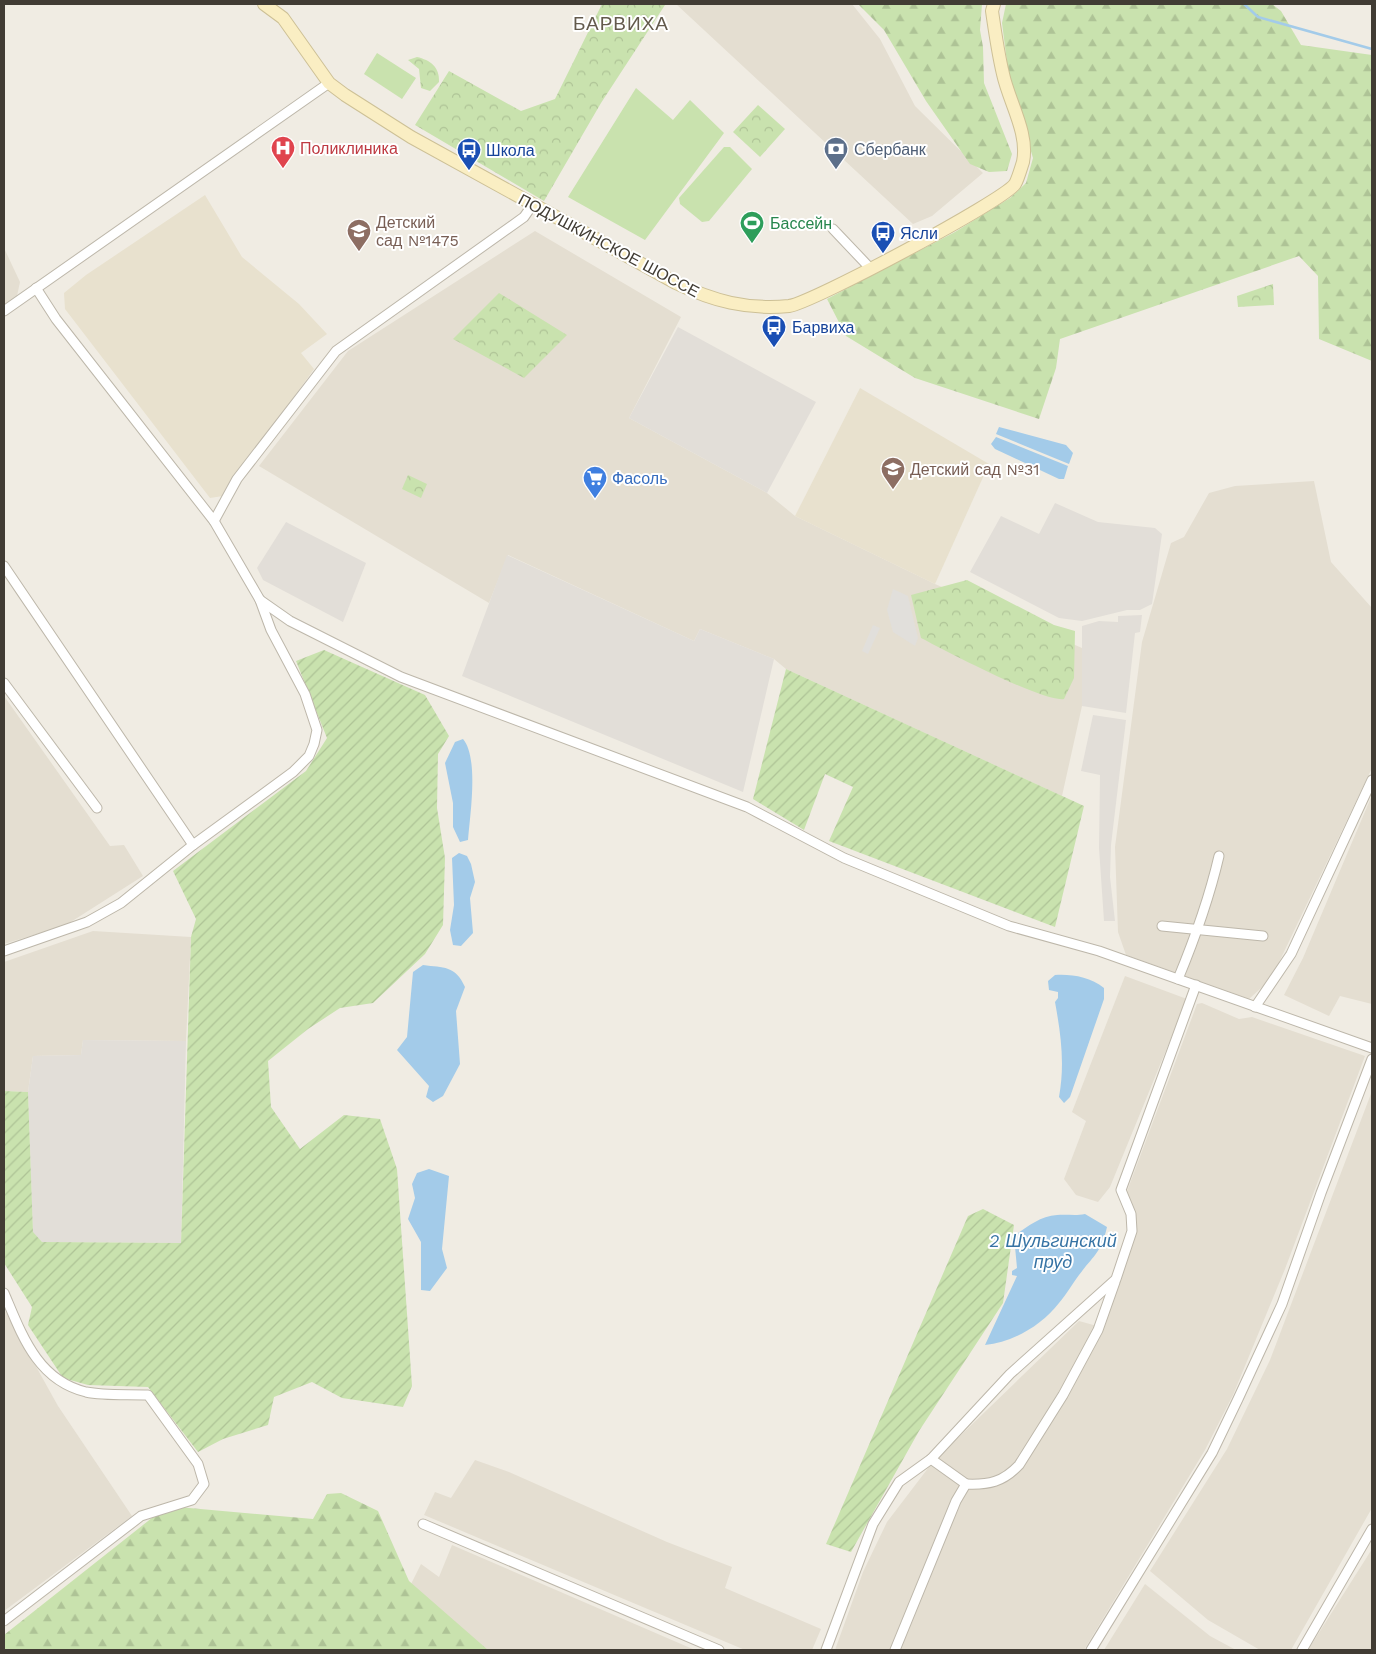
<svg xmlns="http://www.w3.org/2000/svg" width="1376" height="1654" font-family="'Work Sans',sans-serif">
<defs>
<pattern id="forest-firs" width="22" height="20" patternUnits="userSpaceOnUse" patternTransform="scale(1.25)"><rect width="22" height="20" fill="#c9e2ae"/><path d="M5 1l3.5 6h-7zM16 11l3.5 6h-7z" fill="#aec396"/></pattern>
<pattern id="park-crowns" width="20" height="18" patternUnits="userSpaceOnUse" patternTransform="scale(1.25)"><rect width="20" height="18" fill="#c9e2ae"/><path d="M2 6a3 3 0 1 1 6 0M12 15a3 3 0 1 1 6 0" fill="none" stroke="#aec396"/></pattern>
<pattern id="garden-furrows" width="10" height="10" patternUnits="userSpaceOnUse" patternTransform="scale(1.25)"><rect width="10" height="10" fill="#c9e2ae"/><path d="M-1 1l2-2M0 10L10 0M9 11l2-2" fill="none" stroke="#aec396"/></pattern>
</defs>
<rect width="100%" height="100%" fill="#f0ece3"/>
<!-- residential -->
<g fill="#e4ded1">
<polygon points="676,4 852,4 880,39 915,106 983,173 932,216 913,224"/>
<polygon points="535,231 681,317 629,418 767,493 795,516 935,584 1082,648 1082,706 1062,796 786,669 774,659 700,629 694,641 508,555 489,603 259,466 348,351"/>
<polygon points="4,248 20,282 17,296 4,306"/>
<polygon points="1314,481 1331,562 1372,608 1372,768 1271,979 1249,999 1126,955 1118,932 1115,847 1142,642 1171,543 1184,537 1209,493 1235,486"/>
<polygon points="4,696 110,846 124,845 143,876 66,925 4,944"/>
<polygon points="1372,795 1372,1004 1340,996 1329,1016 1284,995 1303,958"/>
<polygon points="93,931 191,937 186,1041 83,1040 81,1055 33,1056 28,1092 4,1091 4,962"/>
<polygon points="1125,976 1187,999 1110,1187 1098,1202 1076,1195 1064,1179 1086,1121 1072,1112"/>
<polygon points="1202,1003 1239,1019 1252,1017 1365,1056 1285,1269 1233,1395 1205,1450 1084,1650 835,1650 863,1572 887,1522 932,1463 1079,1321 1097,1326 1137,1222 1126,1194 1197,1004"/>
<polygon points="1372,1091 1372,1508 1291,1650 1260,1650 1208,1620 1150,1571 1227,1449 1270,1360"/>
<polygon points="4,1309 58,1406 132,1516 4,1611"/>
<polygon points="475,1460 509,1472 667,1542 732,1567 725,1588 821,1629 812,1650 745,1650 424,1515 435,1492 451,1498"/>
<polygon points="452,1545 695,1650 466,1650 410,1586 421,1564 439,1577"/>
<polygon points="1372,1549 1372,1650 1308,1650"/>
<polygon points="1145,1584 1210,1636 1236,1650 1104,1650"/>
</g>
<!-- industrial -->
<g fill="#e2ded8">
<polygon points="678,327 816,402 767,493 629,418"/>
<polygon points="1055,503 1098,522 1155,528 1162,534 1152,604 1140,610 1127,610 1082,621 1059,618 970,572 1001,516 1039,534"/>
<polygon points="286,522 366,563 343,622 263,580 257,568"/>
<polygon points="507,555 694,641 700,629 774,659 743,792 462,676"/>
<polygon points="1142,615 1140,632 1135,633 1126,713 1082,706 1082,626 1099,621 1118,622 1118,616"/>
<polygon points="1093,715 1126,720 1111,845 1110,877 1115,921 1104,921 1099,848 1100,775 1081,771"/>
<polygon points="83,1040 186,1041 181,1243 42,1242 33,1233 28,1092 33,1056 81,1055"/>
</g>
<!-- education -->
<g fill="#e8e1ce">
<polygon points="205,195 242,257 299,304 327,334 301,353 314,369 223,496 210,498 65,309 64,293 86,275"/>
<polygon points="860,388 989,464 935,584 795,516"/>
</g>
<!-- grass -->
<g fill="#c9e2ae">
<polygon points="377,53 416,78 402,99 364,74"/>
<polygon points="636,88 673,120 690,100 724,133 645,240 568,197"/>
<polygon points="724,147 730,147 752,169 709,221 702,222 680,204 679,198"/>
</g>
<!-- forest -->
<g fill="url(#forest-firs)">
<polygon points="858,4 982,4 980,30 983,47 984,83 1012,154 1007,171 989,172 970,164 926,101 884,30"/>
<polygon points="1006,4 1272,4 1281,11 1301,45 1372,55 1372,361 1319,339 1318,276 1299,256 1060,339 1056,368 1039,419 915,378 846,336 827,299 955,232 1010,198 1026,183 1033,158 1009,78 1002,23"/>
<polygon points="341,1493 378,1511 409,1581 488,1650 4,1650 4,1635 167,1506 313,1519 327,1494"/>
</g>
<!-- park -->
<g fill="url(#park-crowns)">
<polygon points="602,4 665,5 601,103 544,201 415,125 449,71 521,111 555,99"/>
<path d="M 417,57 C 430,60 440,67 439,82 L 430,91 L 421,88 L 419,69 L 408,60 Z"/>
<polygon points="758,105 785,129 760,157 733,132"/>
<polygon points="1273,284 1274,305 1238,307 1237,296"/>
<polygon points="499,293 567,335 524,378 453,339"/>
<polygon points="408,475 427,484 421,498 402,489"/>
<path d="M 967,580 L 1054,625 L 1075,631 L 1074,678 L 1064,699 C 1044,703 944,650 921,638 L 911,595 Z"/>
</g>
<!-- garden -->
<g fill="url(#garden-furrows)">
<polygon points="324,650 425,695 449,736 438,754 437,808 445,858 443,925 425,954 373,1003 340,1008 308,1029 268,1061 271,1107 300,1149 344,1115 380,1119 397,1169 412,1386 403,1407 342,1398 312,1382 274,1397 268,1425 223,1439 198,1452 148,1387 88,1385 63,1378 28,1325 32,1307 4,1263 4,1091 28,1092 33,1232 42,1242 181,1243 191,937 196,919 173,871 306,771 327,738 296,661"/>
<polygon points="786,669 1084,806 1055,927 829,841 853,787 825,774 804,830 753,799"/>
<polygon points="983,1209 1014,1225 1003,1303 919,1431 851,1552 826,1544 968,1216"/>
</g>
<!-- parking -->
<g fill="#e1dfdb">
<polygon points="893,589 908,596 918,638 915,646 893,632 887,610"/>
<polygon points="873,625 880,628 868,654 862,651"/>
</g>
<!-- water -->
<g fill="#a3cbe9">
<polygon points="999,427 1066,445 1073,453 1069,464 996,434"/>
<polygon points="996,437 1068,466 1064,479 1059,479 995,449 991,444"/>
<path d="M 463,739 C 479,758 470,815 468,840 L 460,842 L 453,827 L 453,803 L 445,763 L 455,742 Z"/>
<polygon points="459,853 467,856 471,864 475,882 470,898 473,933 461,946 453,945 450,930 454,905 452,858"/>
<path d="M 423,965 C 444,968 455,965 465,987 L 456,1011 L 460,1064 L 443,1096 L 433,1102 L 426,1097 L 429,1086 L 397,1050 L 407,1037 L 413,972 Z"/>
<path d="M 1055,975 C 1072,974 1090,977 1104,988 L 1104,999 L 1070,1097 L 1064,1103 L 1059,1097 C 1065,1064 1061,1035 1055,1002 L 1058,998 L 1058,992 L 1049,990 L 1048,981 Z"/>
<polygon points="429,1169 449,1176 442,1249 447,1268 430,1291 421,1290 421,1242 408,1219 415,1198 412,1184 417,1173"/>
<path d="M 1085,1214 L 1107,1227 C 1101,1253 1094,1255 1079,1275 C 1072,1284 1067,1294 1059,1303 C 1041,1326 1013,1342 985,1345 L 1017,1276 L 1012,1275 L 1012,1271 L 1017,1268 L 1014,1236 C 1027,1227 1040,1216 1057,1215 C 1067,1214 1075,1216 1085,1214 Z"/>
</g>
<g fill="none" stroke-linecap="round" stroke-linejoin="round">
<!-- stream -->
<polyline stroke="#a3cbe9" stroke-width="2.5" points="1244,4 1258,17 1372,49"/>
<defs>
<g id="minor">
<polyline points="833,229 870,268"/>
<polyline points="4,311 329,83"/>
<polyline points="214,521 237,479 336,351 524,217 533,204"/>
<polyline points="4,566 193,845"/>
<polyline points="260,600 290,621 401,677 747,807 844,858 1009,926 1099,951 1372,1048"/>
<polyline points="4,683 97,808"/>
<polyline points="1162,926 1263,936"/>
<polyline points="4,951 87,922 121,903 193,845 293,772 309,756 314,744 317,730 305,694 271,630 260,600 214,521 56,319 36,288"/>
<path d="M 1178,979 C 1195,938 1209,899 1219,856"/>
<polyline points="1255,1007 1291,954 1372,780"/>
<path d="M 4,1293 C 22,1335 37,1380 86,1392 C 105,1396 128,1394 148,1395 L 198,1464 L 204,1484 L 192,1500 L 141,1516 L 4,1621"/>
<polyline points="931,1459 966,1484"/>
<polyline points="423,1524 719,1650"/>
<polyline points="826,1650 873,1524 899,1482 931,1459 1010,1374 1116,1279 1132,1231 1131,1214 1121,1190 1196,985"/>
<path d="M 895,1650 L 956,1501 L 966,1484 C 989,1485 1003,1482 1019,1465 L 1063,1395 L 1098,1330 L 1115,1282"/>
<polyline points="1091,1650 1212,1453 1238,1399 1282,1304 1321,1193 1372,1059"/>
<polyline points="1302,1650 1372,1529"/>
</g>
<path id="secondary" d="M 264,4 L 283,18 L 329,83 L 345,95 L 411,137 L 676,283 C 713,301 747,310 789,306 C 812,303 1003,201 1015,184 C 1018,179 1021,168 1023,162 C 1029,133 1009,102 1003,74 C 998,53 995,32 992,11 L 994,4"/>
</defs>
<!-- minor casing -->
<use href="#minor" stroke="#bdb7aa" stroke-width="11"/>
<!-- secondary casing -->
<use href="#secondary" stroke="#cdc096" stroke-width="14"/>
<!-- minor -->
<use href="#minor" stroke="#fff" stroke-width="9"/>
<!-- secondary -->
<use href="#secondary" stroke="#faeec3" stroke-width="12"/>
</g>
<!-- icons -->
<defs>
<symbol id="hospital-pin" viewBox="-11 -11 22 30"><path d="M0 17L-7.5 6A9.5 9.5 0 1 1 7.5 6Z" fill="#e0444e" stroke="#fff"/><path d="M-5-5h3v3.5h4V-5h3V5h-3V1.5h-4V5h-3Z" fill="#fff"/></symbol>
<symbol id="bank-pin" viewBox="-11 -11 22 30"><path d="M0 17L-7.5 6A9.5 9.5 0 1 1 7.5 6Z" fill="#5c6f8a" stroke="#fff"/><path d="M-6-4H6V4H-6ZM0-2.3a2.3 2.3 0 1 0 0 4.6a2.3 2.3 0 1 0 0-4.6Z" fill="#fff"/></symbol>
<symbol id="bus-pin" viewBox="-11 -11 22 30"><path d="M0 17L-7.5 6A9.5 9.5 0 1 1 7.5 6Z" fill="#1a4fb4" stroke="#fff"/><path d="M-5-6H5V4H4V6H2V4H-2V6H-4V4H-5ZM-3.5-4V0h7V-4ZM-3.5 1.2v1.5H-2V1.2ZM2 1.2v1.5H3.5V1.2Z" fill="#fff"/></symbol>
<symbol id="stadium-pin" viewBox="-11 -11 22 30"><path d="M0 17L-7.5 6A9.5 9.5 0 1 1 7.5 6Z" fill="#2e9e5b" stroke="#fff"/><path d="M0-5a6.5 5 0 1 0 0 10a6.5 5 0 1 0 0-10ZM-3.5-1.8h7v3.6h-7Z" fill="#fff"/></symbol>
<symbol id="school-pin" viewBox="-11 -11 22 30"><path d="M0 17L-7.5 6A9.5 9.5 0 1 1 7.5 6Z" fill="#8d6e63" stroke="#fff"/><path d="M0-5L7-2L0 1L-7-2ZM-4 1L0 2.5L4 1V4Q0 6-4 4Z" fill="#fff"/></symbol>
<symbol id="supermarket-pin" viewBox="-11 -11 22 30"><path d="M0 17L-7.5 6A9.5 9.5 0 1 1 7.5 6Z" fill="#3f7fe0" stroke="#fff"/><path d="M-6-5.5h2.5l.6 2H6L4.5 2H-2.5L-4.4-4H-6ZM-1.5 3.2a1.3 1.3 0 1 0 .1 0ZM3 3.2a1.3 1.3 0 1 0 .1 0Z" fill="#fff"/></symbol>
</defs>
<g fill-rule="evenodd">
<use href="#hospital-pin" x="269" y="134" width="28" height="38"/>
<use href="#bank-pin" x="822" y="135" width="28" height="38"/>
<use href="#bus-pin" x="455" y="136" width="28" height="38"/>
<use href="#stadium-pin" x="738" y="209" width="28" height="38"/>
<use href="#school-pin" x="345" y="217" width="28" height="38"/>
<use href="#bus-pin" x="869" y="219" width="28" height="38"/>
<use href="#bus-pin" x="760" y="313" width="28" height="38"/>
<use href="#school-pin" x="879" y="455" width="28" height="38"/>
<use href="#supermarket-pin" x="581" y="464" width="28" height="38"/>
</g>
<g text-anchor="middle" stroke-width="4" stroke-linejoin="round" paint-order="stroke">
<!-- health labels -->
<g font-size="16" fill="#be3a42" stroke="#fff" text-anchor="start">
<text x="300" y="154">Поликлиника</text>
</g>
<!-- service labels -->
<g font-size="16" fill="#4e5e75" stroke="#fff" text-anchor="start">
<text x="854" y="155">Сбербанк</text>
</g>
<!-- transit labels -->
<g font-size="16" fill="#164399" stroke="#fff" text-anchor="start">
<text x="486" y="156">Школа</text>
<text x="900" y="239">Ясли</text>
<text x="792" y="333">Барвиха</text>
</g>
<!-- education labels -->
<g font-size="16" fill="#785e54" stroke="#fff" text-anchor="start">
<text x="376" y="228">Детский<tspan x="376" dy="18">сад №1475</tspan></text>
<text x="910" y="475">Детский сад №31</text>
</g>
<!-- leisure labels -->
<g font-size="16" fill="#27864d" stroke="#fff" text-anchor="start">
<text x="770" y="229">Бассейн</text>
</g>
<!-- street labels -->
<g font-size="16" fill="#413c34" stroke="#fff">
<text transform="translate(609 245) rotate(28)" y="6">ПОДУШКИНСКОЕ ШОССЕ</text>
</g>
<!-- shop labels -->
<g font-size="16" fill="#366cbe" stroke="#fff" text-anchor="start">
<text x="612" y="484">Фасоль</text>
</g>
<!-- water labels -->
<g font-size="18" font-style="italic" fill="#3673a4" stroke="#fff">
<text x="1053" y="1247">2 Шульгинский<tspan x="1053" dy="21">пруд</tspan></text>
</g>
<!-- quarter labels -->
<g font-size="19" letter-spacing="1" fill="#635a4c" stroke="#fff">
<text x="621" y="30">БАРВИХА</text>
</g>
</g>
<!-- border -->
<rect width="1376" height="1654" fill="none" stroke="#413c34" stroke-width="10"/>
</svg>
